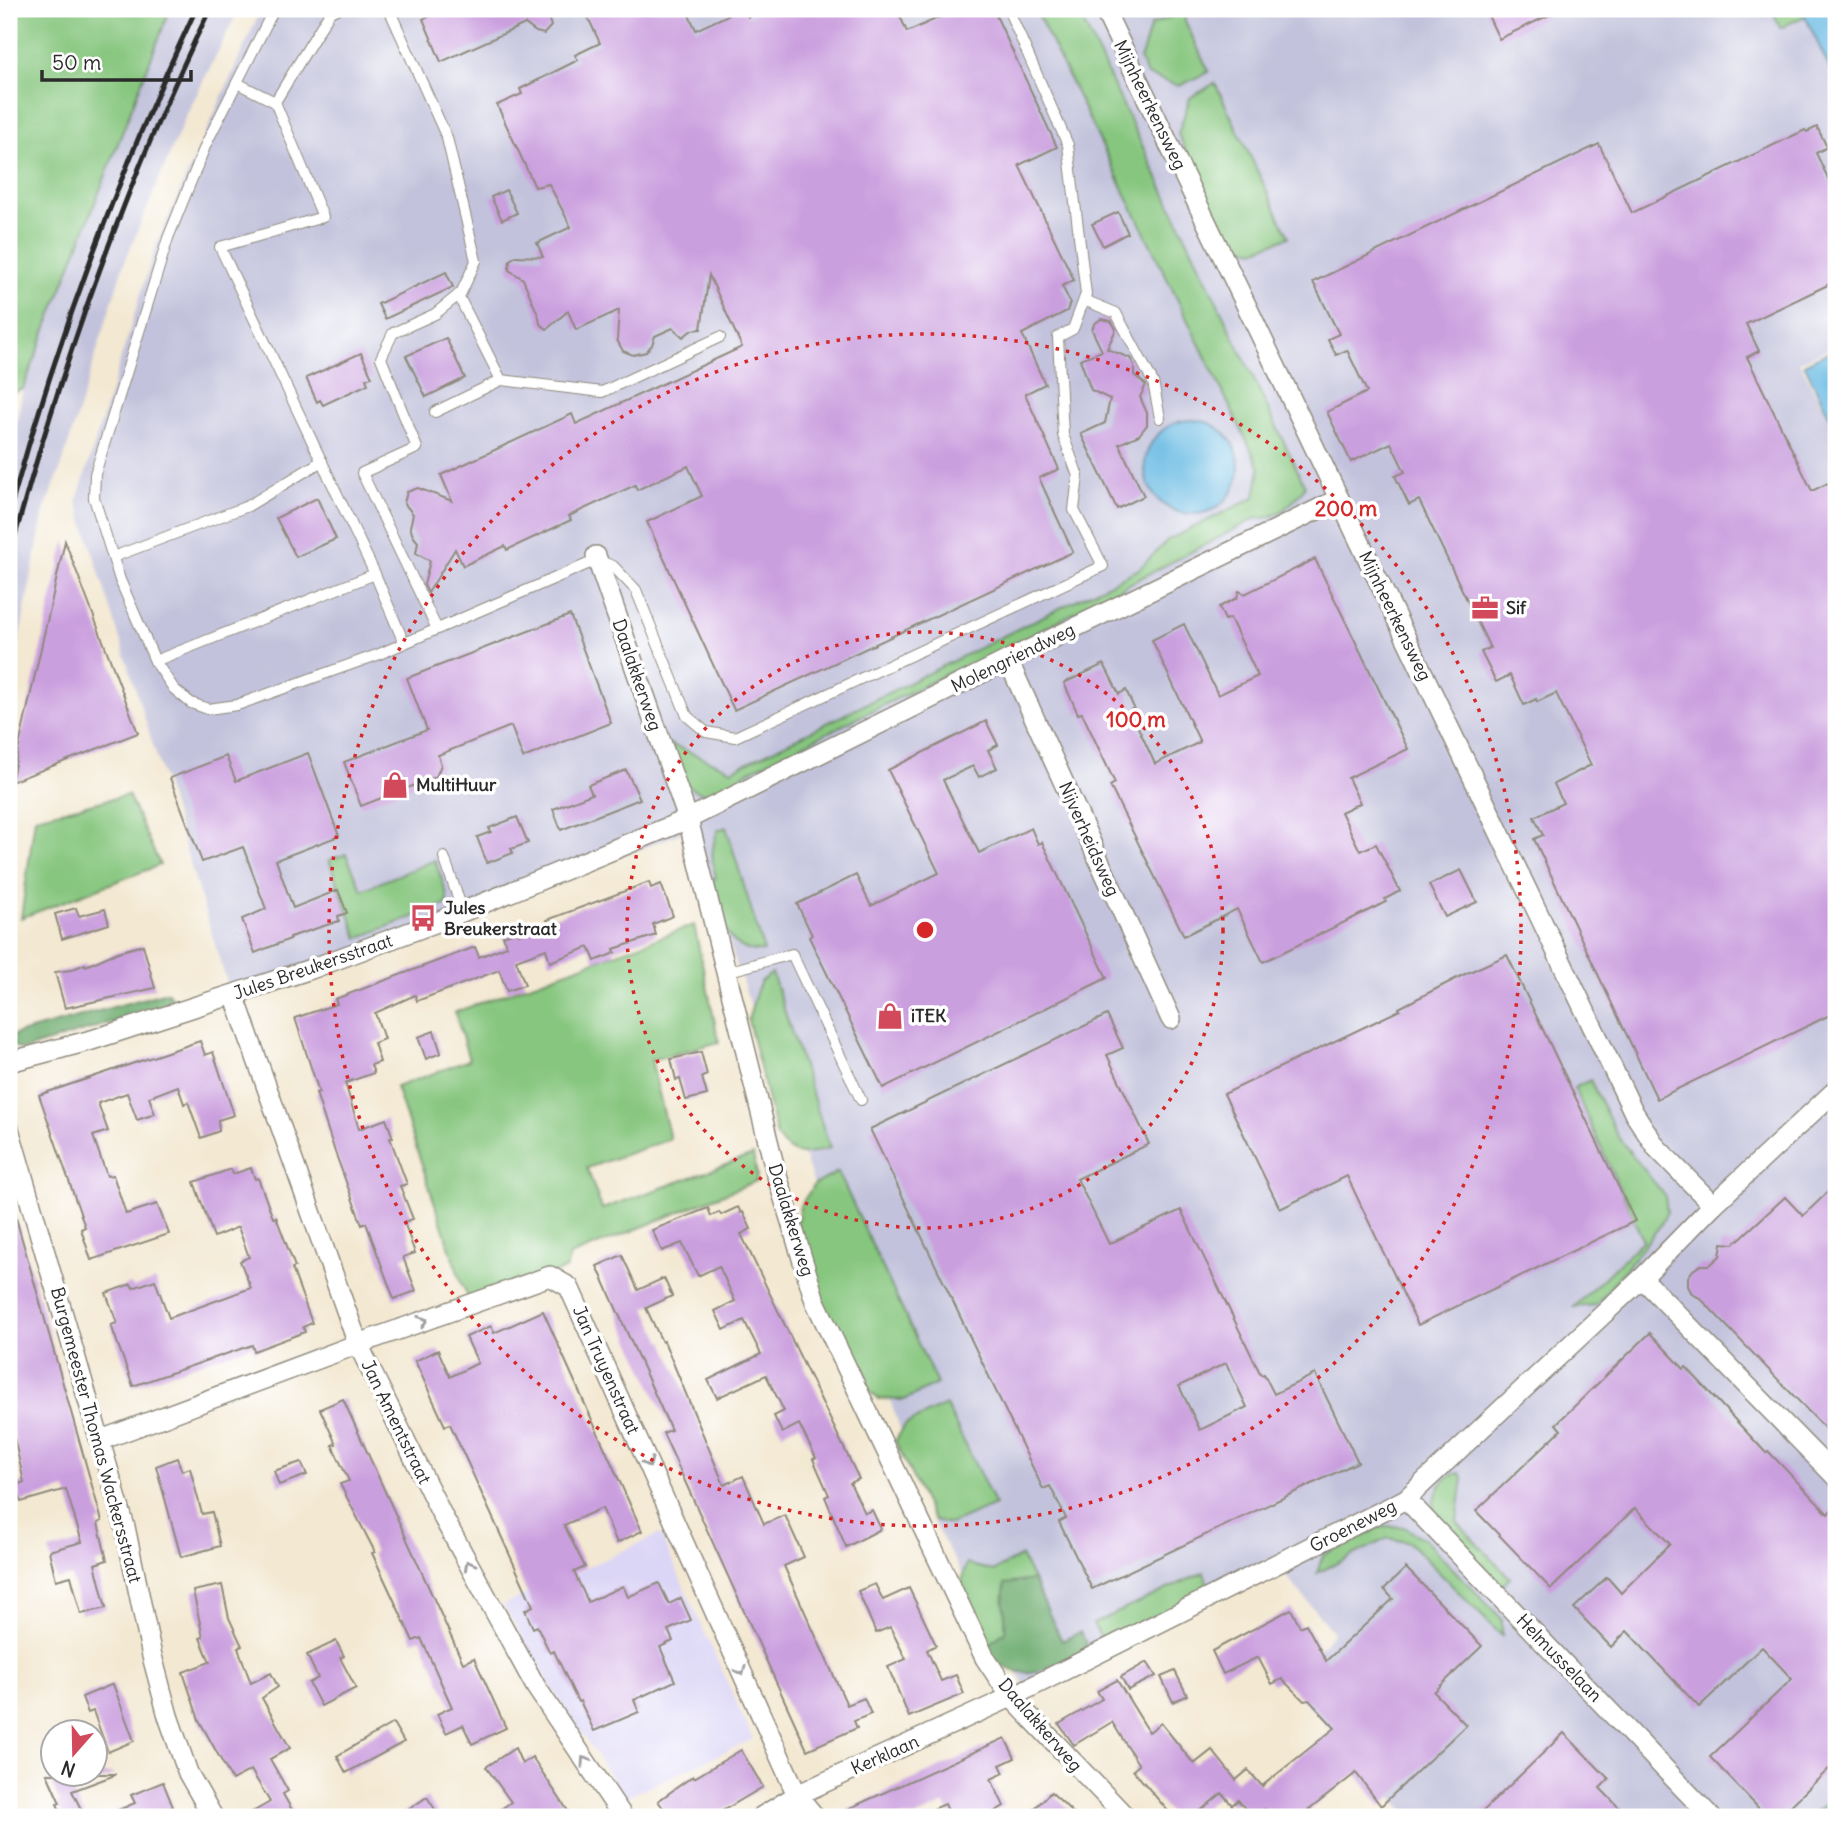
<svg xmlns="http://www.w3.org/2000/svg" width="1845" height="1826" font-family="Delius,sans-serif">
<rect width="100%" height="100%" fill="#fff"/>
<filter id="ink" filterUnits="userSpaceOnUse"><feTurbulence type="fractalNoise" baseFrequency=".0143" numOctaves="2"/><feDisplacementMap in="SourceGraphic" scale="14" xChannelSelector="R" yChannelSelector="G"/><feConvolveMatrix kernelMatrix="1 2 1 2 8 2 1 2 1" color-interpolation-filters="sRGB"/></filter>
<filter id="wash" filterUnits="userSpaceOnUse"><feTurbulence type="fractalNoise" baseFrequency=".00686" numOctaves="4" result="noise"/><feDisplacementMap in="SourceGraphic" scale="28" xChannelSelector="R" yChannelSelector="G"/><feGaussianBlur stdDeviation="1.57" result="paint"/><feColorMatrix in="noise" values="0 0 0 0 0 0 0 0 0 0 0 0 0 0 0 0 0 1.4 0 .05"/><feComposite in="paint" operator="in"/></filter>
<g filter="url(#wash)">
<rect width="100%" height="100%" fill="#f3e8d1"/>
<!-- built -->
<polygon fill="#dcd6f6" points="660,1534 753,1739 625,1798 552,1689 503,1605"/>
<!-- industrial -->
<g fill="#c2c2dc">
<polygon points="170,9 239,9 185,118 124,263 61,468 44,511 9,693 9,463 23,389"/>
<polygon points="261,9 1802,9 1836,82 1836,345 1799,362 1836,432 1836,1817 1410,1817 1290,1685 1333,1632 1271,1558 1024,1684 933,1522 689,830 234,1005 77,501 156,245"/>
</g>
<!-- green -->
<g fill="#86c67e" stroke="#587854" stroke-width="2">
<polygon points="9,9 170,9 23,389 9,394"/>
<path d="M 1035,9 L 1077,9 L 1305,486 C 1295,502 1276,521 1256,518 L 995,654 C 982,667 971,674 953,671 L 743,774 L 733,790 C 715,796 692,796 680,777 C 674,768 673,754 670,744 L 732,770 L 1139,569 L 1168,540 L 1255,497 L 1260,468 Z"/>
<polygon points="1772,9 1802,9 1805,16 1780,28"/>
<polygon points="1185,11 1185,21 1209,72 1179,86 1147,75 1140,60 1151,25"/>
<polygon points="1215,83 1289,237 1254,250 1231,243 1178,134 1190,98"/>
<polygon points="128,795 160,865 21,918 35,817"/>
<path d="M 726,827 L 764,951 C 722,955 719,910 712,879 L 716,878 C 711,859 711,848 718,830 Z"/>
<polygon points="346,854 362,890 435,860 447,895 447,904 358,938 329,860"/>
<polygon points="694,925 719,1042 651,1060 670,1139 587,1168 602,1209 753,1155 757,1175 756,1181 570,1256 566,1269 471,1303 461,1282 396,1087 469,1060 455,1012"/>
<path d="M 772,973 L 830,1148 C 805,1156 793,1160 777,1137 L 748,1020 L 757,990 L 761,981 Z"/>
<polygon points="1590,1080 1618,1137 1665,1196 1667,1212 1660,1226 1596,1305 1574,1307 1643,1240 1574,1088"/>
<polygon points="838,1172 937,1384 904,1400 878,1399 861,1384 818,1294 797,1225 800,1206 814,1185"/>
<polygon points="946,1405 995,1505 950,1524 933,1520 895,1441 906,1424"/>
<path d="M 1459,1473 L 1463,1478 L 1457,1522 L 1510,1578 L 1503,1585 L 1496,1583 C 1482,1569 1438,1528 1434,1511 C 1432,1504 1435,1496 1438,1490 C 1442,1481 1450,1474 1459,1473 Z"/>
<polygon points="1388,1526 1404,1527 1424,1539 1502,1619 1502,1636 1410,1543 1388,1538 1317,1573 1323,1555 1378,1528"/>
<path d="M 1021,1556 L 1033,1580 L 1005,1585 C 1001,1603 1007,1613 1005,1632 L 986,1646 L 961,1591 L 963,1575 L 967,1564 L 994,1571 Z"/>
<polygon points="1204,1572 1207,1582 1205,1591 1107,1640 1100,1636 1093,1624"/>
</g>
<!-- forest -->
<g fill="#6cab6d" stroke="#4c6b4c" stroke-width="2">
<polygon points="167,992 176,1003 26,1049 19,1049 9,1043 9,1036"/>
<path d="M 1033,1580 L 1062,1641 L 1080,1632 L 1087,1643 L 1084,1652 C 1050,1668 1011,1691 986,1646 L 1005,1632 C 1007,1613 1001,1604 1005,1584 Z"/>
<polygon points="1836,1791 1836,1817 1812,1817"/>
</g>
<!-- water -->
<g fill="#68bae3" stroke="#4a7287" stroke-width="2">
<polygon points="1802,9 1836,9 1836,82 1805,16"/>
<polygon points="1836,348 1836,430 1804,364"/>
<circle cx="1192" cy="467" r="47"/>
</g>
<g id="blocks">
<!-- building -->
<g fill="#ca9fde" fill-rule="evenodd">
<polygon points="444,9 558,9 547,14 551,26 544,34 536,32 525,24 441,62 423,19"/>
<polygon points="584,9 686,9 696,30 741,9 744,9 748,17 764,9 897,9 907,32 958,9 993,9 1057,147 1019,165 1074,280 1062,286 1070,302 1067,311 1022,334 1045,384 1025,394 1059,469 1039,478 1073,552 734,710 647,522 702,496 688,466 637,490 635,485 569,516 571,520 507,550 505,546 463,566 455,549 428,593 424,585 430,561 416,553 418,542 413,536 410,527 413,514 404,503 407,492 418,488 452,501 441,475 572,414 576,424 742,347 709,275 701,329 692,330 683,337 673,328 655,336 652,345 646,352 633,355 623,351 617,340 619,310 576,330 568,311 547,329 540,324 539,317 523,279 509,270 510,260 516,256 543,257 537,243 571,227 549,184 535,187 497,105 522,94 520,89 578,60 575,55 600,43"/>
<polygon points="1485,9 1562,9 1499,39"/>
<polygon points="1817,127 1827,147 1816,153 1836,195 1836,281 1746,324 1759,351 1747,357 1812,491 1836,479 1836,1012 1657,1099 1534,839 1543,835 1534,817 1563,803 1554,784 1591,765 1556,693 1537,702 1536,699 1524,705 1510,675 1496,682 1481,652 1490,648 1419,500 1409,505 1395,476 1405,472 1391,443 1351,462 1327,412 1367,392 1347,350 1336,355 1328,339 1339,334 1313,282 1599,144 1632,213 1805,130 1807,132"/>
<polygon points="506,190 517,213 502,220 491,197"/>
<polygon points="1118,212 1128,233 1103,246 1092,224"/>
<polygon points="446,272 453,287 385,319 378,304"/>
<polygon points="1101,319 1111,321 1116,329 1107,349 1130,358 1134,365 1134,375 1146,385 1140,397 1147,413 1147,425 1139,435 1119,444 1144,496 1117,509 1081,434 1105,423 1110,399 1091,390 1080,359 1102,351 1092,330 1094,324"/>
<polygon points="446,338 465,378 426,397 406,356"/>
<polygon points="361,353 372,377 366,379 368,384 323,405 320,400 317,402 306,378"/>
<polygon points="317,498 336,539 296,557 276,518"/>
<polygon points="65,541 138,733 11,782"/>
<polygon points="1315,559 1408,749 1348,778 1360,803 1341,812 1360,851 1376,844 1400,891 1385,899 1386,902 1263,962 1237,909 1184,936 1110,786 1115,783 1082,713 1078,714 1064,683 1104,664 1119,694 1126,690 1134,708 1130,710 1155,764 1200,742 1152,640 1184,624 1218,695 1258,676 1230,618 1225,620 1219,607 1237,598 1239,591 1245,594"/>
<polygon points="570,615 611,723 523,758 511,726 438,755 441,765 436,777 361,806 344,762 427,730 407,678"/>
<polygon points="986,721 998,745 988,750 997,768 979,777 973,766 943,780 979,853 1031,828 1038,844 1042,842 1107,978 883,1088 809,937 812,935 797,904 856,875 871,906 939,873 888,770"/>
<polygon points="308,753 339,836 276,860 293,908 338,890 347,913 338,916 339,921 290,937 290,939 255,953 242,919 266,909 243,847 202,862 170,778 226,756 236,781"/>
<polygon points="626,770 640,799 561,830 553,809 592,794 588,785"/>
<polygon points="517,817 528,843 511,849 513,853 487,863 477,837 491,832 489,828"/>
<polygon points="1461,870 1477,902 1445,917 1429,885"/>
<polygon points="649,882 651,888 661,884 673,916 653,924 656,935 614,949 615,953 595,961 589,947 550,962 546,949 516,960 525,985 507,991 499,970 417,1001 415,995 375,1013 384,1039 374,1043 380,1062 371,1065 374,1073 345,1083 359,1129 386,1119 393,1138 390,1138 407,1184 400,1186 413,1219 404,1222 415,1253 403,1257 416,1291 394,1299 366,1223 362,1225 335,1152 316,1093 319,1092 295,1018 337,1004 335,999 475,947 479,957 507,946 503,936 518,931 519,934 548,923 547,920"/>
<polygon points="76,908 79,916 105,909 109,924 62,939 55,914"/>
<polygon points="143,945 155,988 65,1008 55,972 71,970 85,964 86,966 118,952"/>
<polygon points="1507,955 1635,1221 1418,1325 1347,1176 1280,1209 1224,1094 1400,1010 1399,1008 1463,975"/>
<path d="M 1107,1015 L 1123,1048 L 1107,1055 L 1149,1144 L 1077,1179 L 1109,1244 L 1181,1210 L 1261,1375 L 1264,1374 L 1274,1394 L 1315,1374 L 1358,1462 L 1092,1589 L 1059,1522 L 1066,1518 L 1050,1486 L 1043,1489 L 870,1129 ZM 1226,1363 L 1247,1407 L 1200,1430 L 1179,1386 Z"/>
<polygon points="434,1031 441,1053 426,1059 418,1037"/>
<polygon points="200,1041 205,1055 213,1052 234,1115 218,1120 219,1131 201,1138 188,1102 184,1104 178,1086 149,1097 155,1114 137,1120 127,1093 98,1103 108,1131 93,1136 107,1176 113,1175 126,1214 157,1204 169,1234 91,1260 81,1229 85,1227 39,1095"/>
<polygon points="701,1052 707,1075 702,1077 707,1095 686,1100 680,1079 676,1080 671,1059"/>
<polygon points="251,1168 255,1179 258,1178 273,1218 276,1217 295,1267 292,1268 312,1323 303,1327 305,1332 254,1351 252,1345 133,1386 111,1325 117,1323 106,1293 131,1284 133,1288 155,1280 169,1318 251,1288 240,1261 249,1257 238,1227 214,1237 194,1182 231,1169 233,1174"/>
<polygon points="1836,1184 1836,1440 1700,1298 1692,1294 1688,1286 1688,1277 1693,1270 1701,1265 1710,1265 1720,1256 1722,1243 1734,1244 1785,1197 1803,1216"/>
<polygon points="738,1207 741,1213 743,1212 751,1229 741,1234 859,1479 850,1483 865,1513 872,1510 881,1529 846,1547 825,1497 829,1495 813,1459 816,1458 799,1424 782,1433 774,1416 784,1411 766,1375 717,1398 708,1380 761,1354 744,1320 724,1330 715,1311 735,1301 719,1266 698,1276 682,1243 662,1251 652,1230 708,1208 711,1216 719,1212 721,1215"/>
<polygon points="9,1211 14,1211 102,1521 98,1523 107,1560 95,1564 106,1608 81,1614 71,1576 56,1580 49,1551 82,1542 66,1489 21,1502 16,1485 24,1482 9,1415"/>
<polygon points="622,1255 638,1290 664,1278 672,1296 646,1308 662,1342 664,1341 724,1485 743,1476 764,1524 785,1515 804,1557 784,1566 847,1705 864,1698 871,1714 854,1721 857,1728 807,1750 663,1433 671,1430 597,1266"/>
<polygon points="543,1311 642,1531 617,1543 602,1508 564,1525 585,1567 574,1572 588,1602 623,1586 628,1597 659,1583 669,1604 681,1598 691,1620 668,1630 673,1641 660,1647 675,1681 634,1700 639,1712 594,1731 580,1701 578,1702 554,1651 550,1653 537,1626 533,1628 525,1610 533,1606 450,1424 445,1426 415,1361 438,1350 450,1377 478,1363 466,1337 491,1326 494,1333"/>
<polygon points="1650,1333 1684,1369 1686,1367 1766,1453 1768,1451 1828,1514 1836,1505 1836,1762 1779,1817 1767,1817 1710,1757 1792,1679 1762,1647 1699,1707 1627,1631 1611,1647 1574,1608 1607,1577 1621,1593 1670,1544 1635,1508 1551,1589 1476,1511 1561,1430 1556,1424"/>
<polygon points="343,1399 463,1663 474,1658 506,1728 472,1744 463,1725 446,1733 437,1714 452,1707 421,1638 413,1641 372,1553 375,1552 340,1484 349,1481 332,1445 336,1444 320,1409"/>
<polygon points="177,1458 182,1471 190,1468 202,1514 212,1512 220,1546 181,1557 156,1466"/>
<polygon points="301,1462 307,1475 279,1485 274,1471"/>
<polygon points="1406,1568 1482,1646 1434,1692 1466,1725 1381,1806 1356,1773 1300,1817 1272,1817 1265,1809 1256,1817 1252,1817 1238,1800 1232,1805 1222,1793 1193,1817 1173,1817 1133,1770 1139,1765 1112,1722 1074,1745 1059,1724 1102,1699 1097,1691 1117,1680 1149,1732 1161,1723 1194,1764 1212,1750 1236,1780 1248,1770 1262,1786 1335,1728 1309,1700 1304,1701 1282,1679 1272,1684 1258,1657 1223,1674 1212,1651 1291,1609 1300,1627 1306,1624 1326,1661 1393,1599 1384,1589"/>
<polygon points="875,1584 883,1600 909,1588 936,1645 927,1650 941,1681 956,1675 964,1694 909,1717 888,1667 906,1659 890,1627 876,1633 858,1591"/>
<polygon points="222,1585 229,1618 242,1646 238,1648 251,1683 271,1673 278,1687 262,1698 290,1748 270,1759 288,1791 283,1794 296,1817 244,1817 270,1802 251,1770 232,1780 199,1720 183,1672 210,1662 200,1638 203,1637 193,1591"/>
<polygon points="336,1641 344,1656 340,1658 356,1688 321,1706 309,1683 318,1678 307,1655"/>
<polygon points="1147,1662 1156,1676 1128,1690 1121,1677"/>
<polygon points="1175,1671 1187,1695 1173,1702 1161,1677"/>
<polygon points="113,1684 134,1741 108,1752 93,1711 88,1713 82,1697"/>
<polygon points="393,1723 404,1742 346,1773 337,1756"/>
<polygon points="1564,1733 1609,1779 1600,1788 1628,1817 1477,1817"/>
<polygon points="1005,1738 1015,1758 1000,1765 1004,1773 991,1779 1004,1806 985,1817 951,1817 945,1804 915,1817 830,1817"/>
<polygon points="515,1748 522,1764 532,1757 572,1817 490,1817 511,1802 486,1767"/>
<polygon points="741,1750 763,1787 712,1817 670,1817 658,1801 693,1776 694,1778"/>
<polygon points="47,1774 115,1774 115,1775 72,1791 85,1817 63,1817 57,1804 60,1803"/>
<polygon points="163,1782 173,1807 147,1817 102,1817 135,1803 131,1795"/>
<polygon points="1051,1792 1063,1803 1077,1817 1026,1817"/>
<polygon points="427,1797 440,1817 397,1817"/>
</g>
</g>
</g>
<g filter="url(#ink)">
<use href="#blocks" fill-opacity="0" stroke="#8f8a7e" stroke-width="2"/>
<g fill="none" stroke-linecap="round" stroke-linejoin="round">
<defs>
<g id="lane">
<polyline points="274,9 206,144 168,238 95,474 94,498 120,580 155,661 174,689 191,703 208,709 237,705 377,655 597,560 613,566 636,590 687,716 706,732 735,737 1103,566 1074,510 1078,476 1063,435 1058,337 1073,329 1086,294 1068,145 1008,9"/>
<polyline points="389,9 447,138 476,261 461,293 435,314 393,333 381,358 417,448 362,473 437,629"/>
<polyline points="237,83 275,102 323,217 220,247 375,574 404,643"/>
<polyline points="275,102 330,12 337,9"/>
<polyline points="458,295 501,380 602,392 720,337"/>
<polyline points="1084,300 1116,313 1153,382 1160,418"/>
<polyline points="435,412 501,380"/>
<polyline points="113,557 248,506 322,461"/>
<polyline points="155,661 375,574"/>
<polyline points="444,857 463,912"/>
<polyline points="726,972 792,954 861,1100"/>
</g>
<g id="street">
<polyline points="1104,9 1634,1113 1656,1147 1713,1205"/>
<polyline points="596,556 688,819 775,1169 815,1301 985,1658 1011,1697 1126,1817"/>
<polyline points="1008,660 1171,1019"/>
<polyline points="234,995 358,1344 444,1519 536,1687 623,1817"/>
<polyline points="9,1062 92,1040 311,969 445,919 688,819 1008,660 1339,499"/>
<polyline points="9,1129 125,1527 152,1656 168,1716 188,1773 213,1817"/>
<polyline points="1642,1278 1836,1477"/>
<polyline points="101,1440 358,1344 550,1276 569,1287 797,1795 815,1817"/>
<polyline points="1406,1499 1711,1817"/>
<polyline points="761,1817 797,1795 1011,1697 1406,1499 1642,1278 1713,1205 1836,1090"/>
</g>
</defs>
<!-- lane casing -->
<use href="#lane" stroke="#8f8a7e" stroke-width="12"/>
<!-- street casing -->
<use href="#street" stroke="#8f8a7e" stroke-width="22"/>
<!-- lane -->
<use href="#lane" stroke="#fff" stroke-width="10"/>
<!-- street -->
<use href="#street" stroke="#fff" stroke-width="19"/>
<!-- rail -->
<g stroke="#2b2b2b" stroke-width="5">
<path d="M 9,513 C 57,340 119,171 196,9"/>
<path d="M 9,558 C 60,369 124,185 210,9"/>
</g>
</g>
<!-- one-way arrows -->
<defs><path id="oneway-chevron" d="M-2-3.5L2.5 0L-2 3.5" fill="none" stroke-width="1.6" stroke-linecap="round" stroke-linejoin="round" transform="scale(1.75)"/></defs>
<g stroke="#a0a0a0">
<use href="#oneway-chevron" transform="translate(423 1321) rotate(-19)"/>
<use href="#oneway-chevron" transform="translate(648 1463) rotate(66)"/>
<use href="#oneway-chevron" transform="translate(469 1565) rotate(-119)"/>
<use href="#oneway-chevron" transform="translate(741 1671) rotate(66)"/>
<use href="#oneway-chevron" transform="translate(585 1761) rotate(-124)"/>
</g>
</g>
<!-- distance rings -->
<g fill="none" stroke="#d62828" stroke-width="3.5" stroke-dasharray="3.5 7">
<circle cx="925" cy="930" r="298"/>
<circle cx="925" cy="930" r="596"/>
</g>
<!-- icons -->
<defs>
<symbol id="office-bare" viewBox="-9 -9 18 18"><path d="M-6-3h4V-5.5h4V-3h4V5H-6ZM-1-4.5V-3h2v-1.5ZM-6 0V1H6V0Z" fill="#d1495b" stroke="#fff" stroke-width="2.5" paint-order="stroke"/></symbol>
<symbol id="shop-bare" viewBox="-9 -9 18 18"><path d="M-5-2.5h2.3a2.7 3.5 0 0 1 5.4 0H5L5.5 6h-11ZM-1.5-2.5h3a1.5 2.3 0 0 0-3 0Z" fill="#d1495b" stroke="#fff" stroke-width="2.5" paint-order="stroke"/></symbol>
<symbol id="bus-bare" viewBox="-9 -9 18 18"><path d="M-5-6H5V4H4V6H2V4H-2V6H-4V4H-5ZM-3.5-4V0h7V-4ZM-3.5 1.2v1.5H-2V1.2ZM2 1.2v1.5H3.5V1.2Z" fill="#d1495b" stroke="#fff" stroke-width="2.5" paint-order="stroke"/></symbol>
</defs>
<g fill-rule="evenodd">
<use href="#office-bare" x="1466" y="589" width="38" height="38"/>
<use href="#shop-bare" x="376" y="766" width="38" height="38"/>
<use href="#bus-bare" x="404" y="899" width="38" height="38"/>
<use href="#shop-bare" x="871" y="997" width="38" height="38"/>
</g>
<g text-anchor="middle" stroke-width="7" stroke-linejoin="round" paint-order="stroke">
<!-- street labels -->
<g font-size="18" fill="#2b2b2b" stroke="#fff">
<text transform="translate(1150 105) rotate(64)" y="6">Mijnheerkensweg</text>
<text transform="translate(1395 616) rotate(64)" y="6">Mijnheerkensweg</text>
<text transform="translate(1013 658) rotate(-26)" y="6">Molengriendweg</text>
<text transform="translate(637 675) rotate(71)" y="6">Daalakkerweg</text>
<text transform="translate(1089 839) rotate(66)" y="6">Nijverheidsweg</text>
<text transform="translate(313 967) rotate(-19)" y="6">Jules Breukersstraat</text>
<text transform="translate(791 1220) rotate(73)" y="6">Daalakkerweg</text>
<text transform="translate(606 1370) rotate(66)" y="6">Jan Truyenstraat</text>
<text transform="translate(396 1422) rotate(64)" y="6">Jan Amentstraat</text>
<text transform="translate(96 1435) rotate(75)" y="6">Burgemeester Thomas Wackersstraat</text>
<text transform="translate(1353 1526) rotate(-27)" y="6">Groeneweg</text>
<text transform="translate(1559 1658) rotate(46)" y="6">Helmusselaan</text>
<text transform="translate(1040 1725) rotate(49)" y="6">Daalakkerweg</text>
<text transform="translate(885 1755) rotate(-24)" y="6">Kerklaan</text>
</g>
<!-- poi labels -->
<g font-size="18" font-weight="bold" fill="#2b2b2b" stroke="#fff" text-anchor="start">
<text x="1506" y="614">Sif</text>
<text x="416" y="791">MultiHuur</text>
<text x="444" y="914">Jules<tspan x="444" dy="21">Breukerstraat</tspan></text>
<text x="911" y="1022">iTEK</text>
</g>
</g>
<circle cx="925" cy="930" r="10" fill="#d62828" stroke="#fff" stroke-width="3.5"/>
<g font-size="21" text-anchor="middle" font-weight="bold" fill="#d62828" stroke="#fff" stroke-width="7" stroke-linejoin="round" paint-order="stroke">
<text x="1346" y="516">200 m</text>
<text x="1136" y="727">100 m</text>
</g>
<!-- margin -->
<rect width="1845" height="1826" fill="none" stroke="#fff" stroke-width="35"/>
<!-- north arrow -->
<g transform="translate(74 1753) rotate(200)"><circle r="33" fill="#ffffff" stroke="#aaaaaa" stroke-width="2"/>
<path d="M0-5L12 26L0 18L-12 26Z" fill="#d1495b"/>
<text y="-10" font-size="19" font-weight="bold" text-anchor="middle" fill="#2b2b2b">N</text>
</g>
<!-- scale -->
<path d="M42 70v10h149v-10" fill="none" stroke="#2b2b2b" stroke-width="3.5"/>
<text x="52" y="70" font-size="21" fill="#2b2b2b" stroke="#ffffff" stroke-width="5" paint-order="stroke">50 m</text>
</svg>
